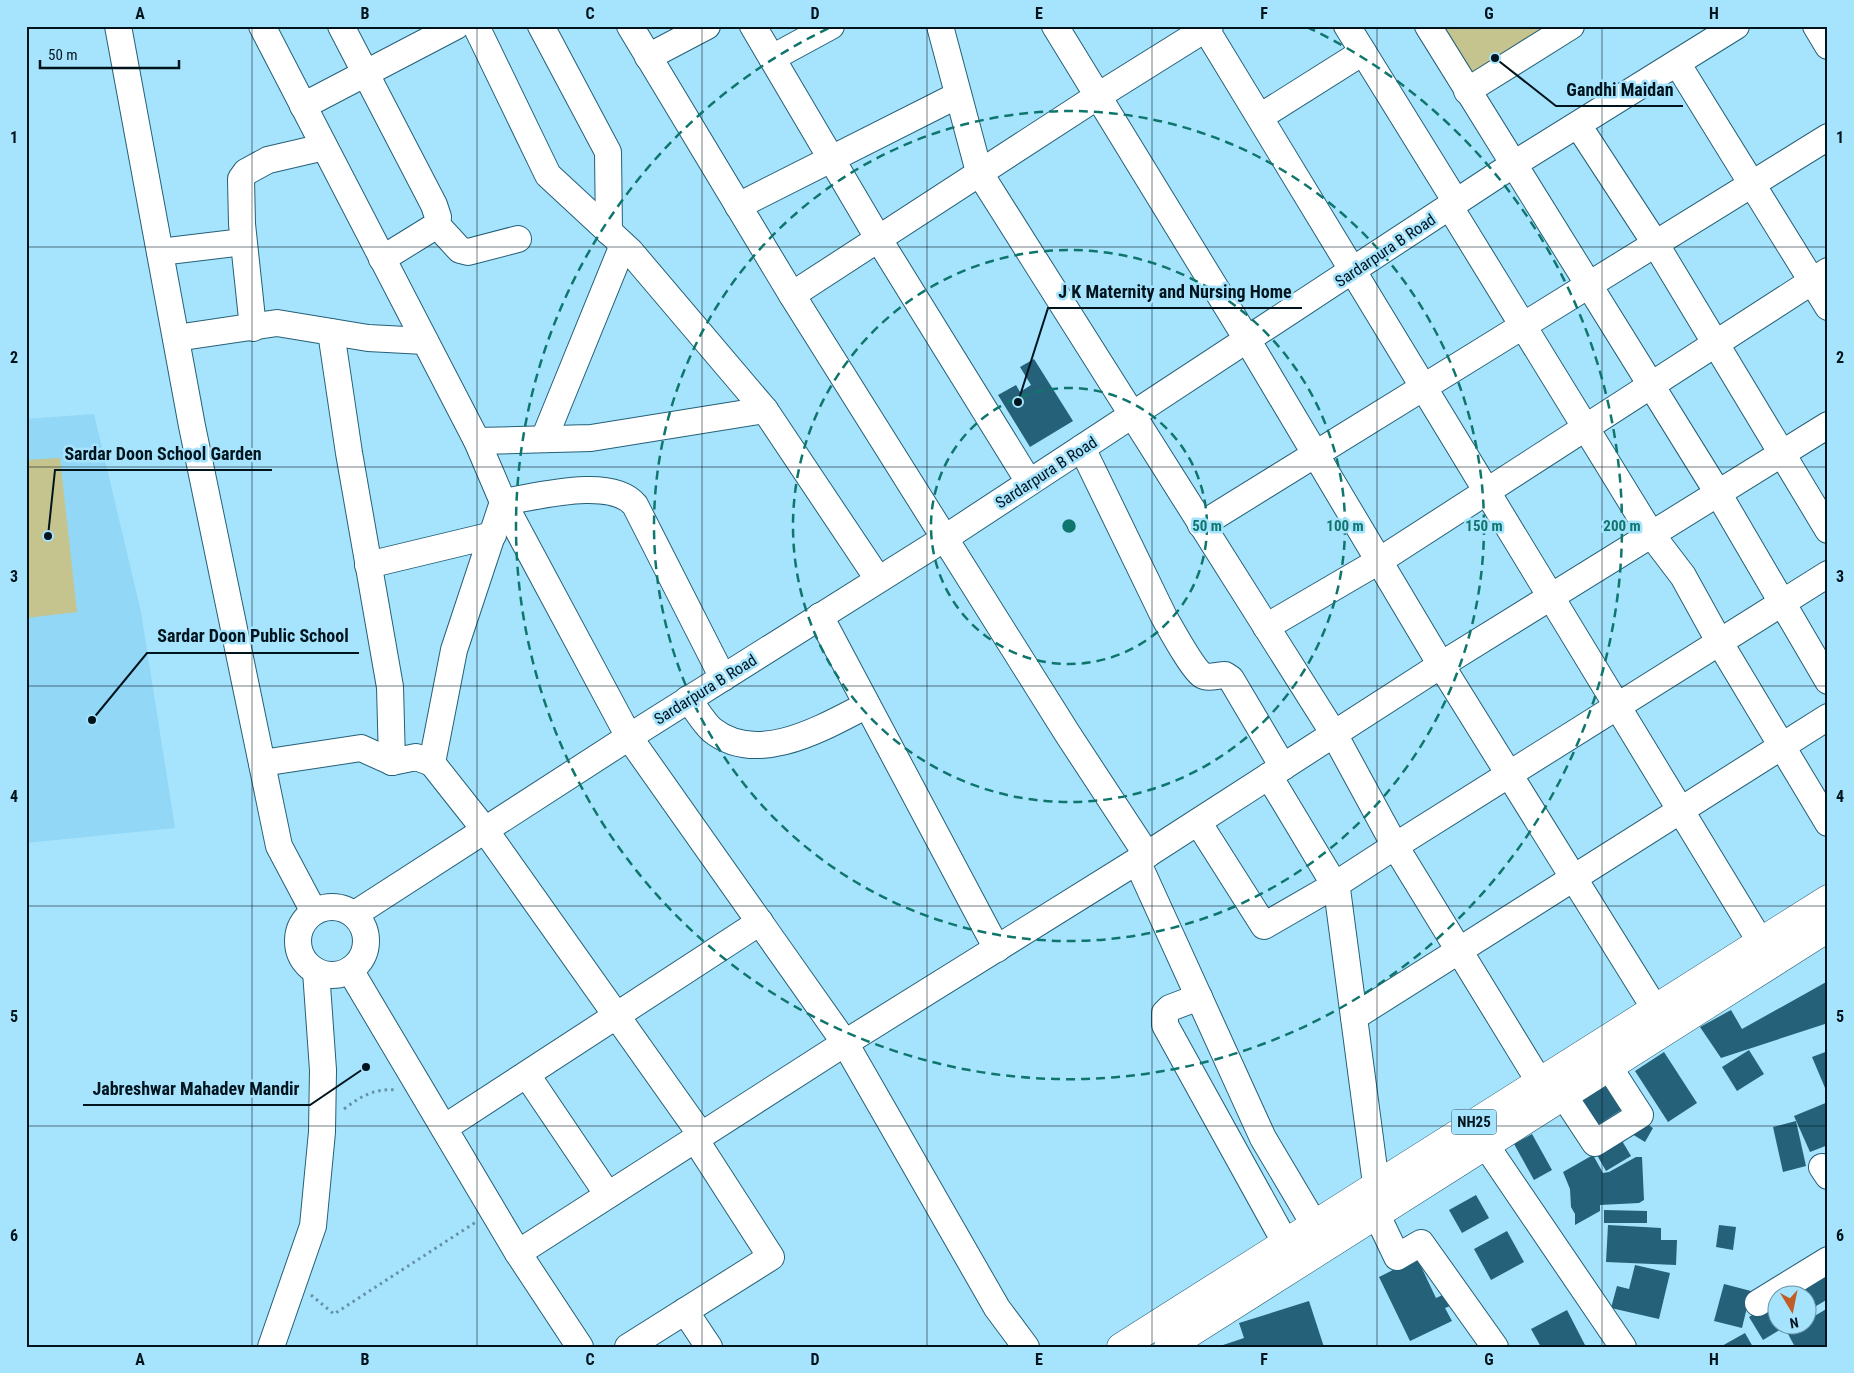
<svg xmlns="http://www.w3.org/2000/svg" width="1854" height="1373" font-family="'Roboto Condensed',sans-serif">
<rect width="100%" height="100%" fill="#a6e3fd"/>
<!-- built -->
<polygon fill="#92d7f5" points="94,414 141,612 175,828 26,843 26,419"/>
<!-- green -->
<g fill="#c5c48f">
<polygon points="1440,26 1583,26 1479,89"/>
<polygon points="60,458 77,612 26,618 26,460"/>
</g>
<!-- building -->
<g fill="#256178">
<polygon points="1034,359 1073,421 1030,447 998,395 1016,385 1020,392 1031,385 1020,367"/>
<polygon points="1828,981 1828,1023 1721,1058 1700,1027 1731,1010 1742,1029"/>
<polygon points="1749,1050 1764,1074 1737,1091 1722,1067"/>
<polygon points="1828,1051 1828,1095 1812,1057"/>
<polygon points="1664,1052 1697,1103 1668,1122 1635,1071"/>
<polygon points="1603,1081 1621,1110 1596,1126 1578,1096"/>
<polygon points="1828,1102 1828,1145 1810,1152 1794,1116"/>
<polygon points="1640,1120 1653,1128 1645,1142 1632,1134"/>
<polygon points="1796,1121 1806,1166 1783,1172 1773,1127"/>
<polygon points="1532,1134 1552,1170 1534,1180 1514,1144"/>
<polygon points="1618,1134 1631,1156 1606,1171 1593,1148"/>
<polygon points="1593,1155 1603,1173 1609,1172 1636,1157 1642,1157 1644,1200 1639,1203 1600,1205 1600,1211 1575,1225 1575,1214 1571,1207 1570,1189 1563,1172"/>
<polygon points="1476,1195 1489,1218 1462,1233 1449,1210"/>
<polygon points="1604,1210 1647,1211 1647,1223 1604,1223"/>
<polygon points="1608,1225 1661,1228 1661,1240 1677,1240 1676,1265 1606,1262"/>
<polygon points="1719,1225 1736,1227 1733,1250 1716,1247"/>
<polygon points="1507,1231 1524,1262 1491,1280 1474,1249"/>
<polygon points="1417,1258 1436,1298 1445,1294 1450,1306 1445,1308 1452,1321 1410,1341 1379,1277"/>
<polygon points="1635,1265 1670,1273 1659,1319 1611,1308 1617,1286 1629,1289"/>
<polygon points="1828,1267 1828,1299 1806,1312 1806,1296 1783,1296"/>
<polygon points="1724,1284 1751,1291 1742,1328 1714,1321"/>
<polygon points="1776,1300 1776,1326 1786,1326 1763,1340 1749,1317"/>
<polygon points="1309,1301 1324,1347 1217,1347 1244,1338 1239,1323"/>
<polygon points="1828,1308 1828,1347 1795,1347 1787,1332 1798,1326 1806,1326 1806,1321"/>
<polygon points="1567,1310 1586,1347 1541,1347 1531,1329"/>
<polygon points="1745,1333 1753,1347 1720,1347"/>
</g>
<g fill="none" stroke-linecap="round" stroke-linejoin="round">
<defs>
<g id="minor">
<polyline points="118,26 192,426 279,846 314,912"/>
<polyline points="262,26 477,441 503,502 629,737 845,1043 997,1308 1026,1347"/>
<polyline points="341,26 434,205 438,217 437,225 382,259"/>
<polyline points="476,26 548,175 630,251 765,410 878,579"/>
<polyline points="541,26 608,152 609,232"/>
<polyline points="630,26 792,295 1067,733 1147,855"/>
<polyline points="753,26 878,238 1029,482"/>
<polyline points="940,26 979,172 1334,734 1395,846 1828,574"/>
<polyline points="1055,26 1248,341 1441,665 1667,1028"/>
<polyline points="1204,26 1760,941"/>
<polyline points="1347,26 1456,202"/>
<polyline points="1428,26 1718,493 1828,681"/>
<polyline points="1816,26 1828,46"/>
<polyline points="648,57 707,26"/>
<polyline points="772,58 831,26"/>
<polyline points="1677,63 1828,307"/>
<polyline points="1467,91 1571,26"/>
<polyline points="303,106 456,26"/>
<polyline points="1260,117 1363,52"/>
<polyline points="1578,125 1655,243 1828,530"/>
<polyline points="738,206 958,95"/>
<polyline points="1450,207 1651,534 1683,576 1720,643 1828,823"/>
<polyline points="437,225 460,250 468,252 518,239"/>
<polyline points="160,252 243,242"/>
<polyline points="792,295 1098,96 1210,26"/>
<polyline points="253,328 242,224 241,179 246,172 268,160 324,147"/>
<polyline points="331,332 349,453 390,687 392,762 416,757 432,763"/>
<polyline points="176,338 277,323 368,338 425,341"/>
<polyline points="544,439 623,245"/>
<polyline points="477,441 591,438 765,410"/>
<path d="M 1082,448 L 1164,617 C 1171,629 1192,668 1202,675 C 1208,679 1218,675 1225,675 L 1231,679 L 1283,767"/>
<polyline points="1201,525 1828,137"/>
<polyline points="368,565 493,535"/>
<polyline points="820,616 997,949"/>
<polyline points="1266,627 1379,561 1828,271"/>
<path d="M 688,699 C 696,709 703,722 712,730 C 758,767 824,727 867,705"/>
<polyline points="262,763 361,748 392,762"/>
<polyline points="1269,776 1337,889 1376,1184"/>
<polyline points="1198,822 1264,926 1335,885 1395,846 1539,1081"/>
<polyline points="1137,861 1263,1138 1314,1224"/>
<circle cx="332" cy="941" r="34"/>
<polyline points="355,914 629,737 945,538 1514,164 1736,26"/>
<polyline points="350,970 518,1253 580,1347"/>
<polyline points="1199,997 1170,1008 1165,1013 1165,1025 1285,1242"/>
<polyline points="1354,1017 1828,717"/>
<polyline points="527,1075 608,1195"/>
<polyline points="1564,1096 1595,1143 1640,1115 1609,1067"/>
<polyline points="444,1128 760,922"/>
<path d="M 701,1135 L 485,830 L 432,763 L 454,650 L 503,502 C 536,497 611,476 635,505 L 723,678"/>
<polyline points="1485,1144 1623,1347"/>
<polyline points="1822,1167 1828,1176"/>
<polyline points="1376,1213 1397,1257 1421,1243 1495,1347"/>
<polyline points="518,1253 845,1043 1137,861 1441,665 1828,425"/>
<polyline points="1758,1303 1828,1260"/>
<polyline points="685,1311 709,1347"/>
<polyline points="271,1347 313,1226 322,1132 323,1070 316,971"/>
<polyline points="628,1347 771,1257 695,1139"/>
</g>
<g id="major">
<polyline points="1121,1347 1828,899"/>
<polyline points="1168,1347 1828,928"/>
</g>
</defs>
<!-- minor casing -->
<use href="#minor" stroke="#256077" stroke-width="28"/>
<!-- major casing -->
<use href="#major" stroke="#256077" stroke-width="29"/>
<!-- path -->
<g stroke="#6592a6" stroke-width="3" stroke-dasharray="2.5 4" stroke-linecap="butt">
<path d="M 344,1109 C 361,1096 375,1088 397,1090"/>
<polyline points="311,1295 334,1314 476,1222"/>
</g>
<!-- minor -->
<use href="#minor" stroke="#fff" stroke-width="26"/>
<!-- major -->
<use href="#major" stroke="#fff" stroke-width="28"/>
</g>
<!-- grid -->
<path fill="none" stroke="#00141d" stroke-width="1" stroke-opacity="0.55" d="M 252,26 L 252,1347M 477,26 L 477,1347M 702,26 L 702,1347M 927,26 L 927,1347M 1152,26 L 1152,1347M 1377,26 L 1377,1347M 1602,26 L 1602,1347M 26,247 L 1828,247M 26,467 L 1828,467M 26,686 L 1828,686M 26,906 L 1828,906M 26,1126 L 1828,1126"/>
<!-- distance rings -->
<g fill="none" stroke="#0f766e" stroke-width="2.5" stroke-dasharray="9 6">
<circle cx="1069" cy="526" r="138"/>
<circle cx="1069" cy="526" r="276"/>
<circle cx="1069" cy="526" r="415"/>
<path d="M1307 27A553 553 0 1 1 831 27"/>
</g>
<g text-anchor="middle" stroke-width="5" stroke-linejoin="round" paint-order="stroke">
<!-- shield labels -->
<rect fill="#a6e3fd" stroke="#325260" stroke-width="1" x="1451.5" y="1109.5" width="45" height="25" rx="4"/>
<g font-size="15" font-weight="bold" fill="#00141d">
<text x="1474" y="1127">NH25</text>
</g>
<!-- street labels -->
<g font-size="16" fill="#00141d" stroke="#a6e3fd">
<text transform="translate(1385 250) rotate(-34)" y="6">Sardarpura B Road</text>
<text transform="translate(1046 472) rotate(-33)" y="6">Sardarpura B Road</text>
<text transform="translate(705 689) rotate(-32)" y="6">Sardarpura B Road</text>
</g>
</g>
<circle cx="1069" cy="526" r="8" fill="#0f766e" stroke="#a6e3fd" stroke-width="2.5"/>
<g font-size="15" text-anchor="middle" font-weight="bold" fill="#0f766e" stroke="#a6e3fd" stroke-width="5" stroke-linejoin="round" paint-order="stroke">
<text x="1207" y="531">50 m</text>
<text x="1345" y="531">100 m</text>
<text x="1484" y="531">150 m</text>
<text x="1622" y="531">200 m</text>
</g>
<!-- callouts -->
<path fill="none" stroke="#00141d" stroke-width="2" d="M1495 58L1556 106H1683M1018 402L1048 308H1302M48 536L55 470H272M92 720L147 653H359M366 1067L310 1105H83"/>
<g fill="#00141d" stroke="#a6e3fd" stroke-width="2">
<circle cx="1495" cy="58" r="5"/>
<circle cx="1018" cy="402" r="5"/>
<circle cx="48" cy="536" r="5"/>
<circle cx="92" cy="720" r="5"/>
<circle cx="366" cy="1067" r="5"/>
</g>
<g font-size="18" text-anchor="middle" font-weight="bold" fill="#00141d" stroke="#a6e3fd" stroke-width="5" stroke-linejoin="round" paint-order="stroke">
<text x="1620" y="96">Gandhi Maidan</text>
<text x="1175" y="298">J K Maternity and Nursing Home</text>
<text x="163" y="460">Sardar Doon School Garden</text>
<text x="253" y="642">Sardar Doon Public School</text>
<text x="196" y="1095">Jabreshwar Mahadev Mandir</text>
</g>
<!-- border -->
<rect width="1854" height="1373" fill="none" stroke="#a6e3fd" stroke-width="55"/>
<!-- north arrow -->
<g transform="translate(1792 1310) rotate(170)"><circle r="24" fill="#a6e3fd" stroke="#6490a3"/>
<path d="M0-4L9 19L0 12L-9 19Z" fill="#c05d24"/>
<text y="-8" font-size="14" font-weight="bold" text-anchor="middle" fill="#00141d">N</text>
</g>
<!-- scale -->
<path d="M40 60v8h139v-8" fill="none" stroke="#00141d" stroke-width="2.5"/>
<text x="48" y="60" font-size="15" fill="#00141d" stroke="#a6e3fd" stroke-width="4" paint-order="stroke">50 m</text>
<rect x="28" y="28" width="1798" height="1318" fill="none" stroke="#00141d" stroke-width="2"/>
<g font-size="16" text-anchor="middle" font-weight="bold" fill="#00141d">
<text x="140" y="19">A</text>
<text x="365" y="19">B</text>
<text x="590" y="19">C</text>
<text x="815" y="19">D</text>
<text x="1039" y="19">E</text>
<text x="1264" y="19">F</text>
<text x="1489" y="19">G</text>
<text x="1714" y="19">H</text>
<text x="14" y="143">1</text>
<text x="1840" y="143">1</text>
<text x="14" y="363">2</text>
<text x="1840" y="363">2</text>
<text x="14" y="582">3</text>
<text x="1840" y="582">3</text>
<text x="14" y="802">4</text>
<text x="1840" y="802">4</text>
<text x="14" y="1022">5</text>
<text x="1840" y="1022">5</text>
<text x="14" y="1241">6</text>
<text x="1840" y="1241">6</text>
<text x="140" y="1365">A</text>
<text x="365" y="1365">B</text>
<text x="590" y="1365">C</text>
<text x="815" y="1365">D</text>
<text x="1039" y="1365">E</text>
<text x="1264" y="1365">F</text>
<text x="1489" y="1365">G</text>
<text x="1714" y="1365">H</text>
</g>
</svg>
